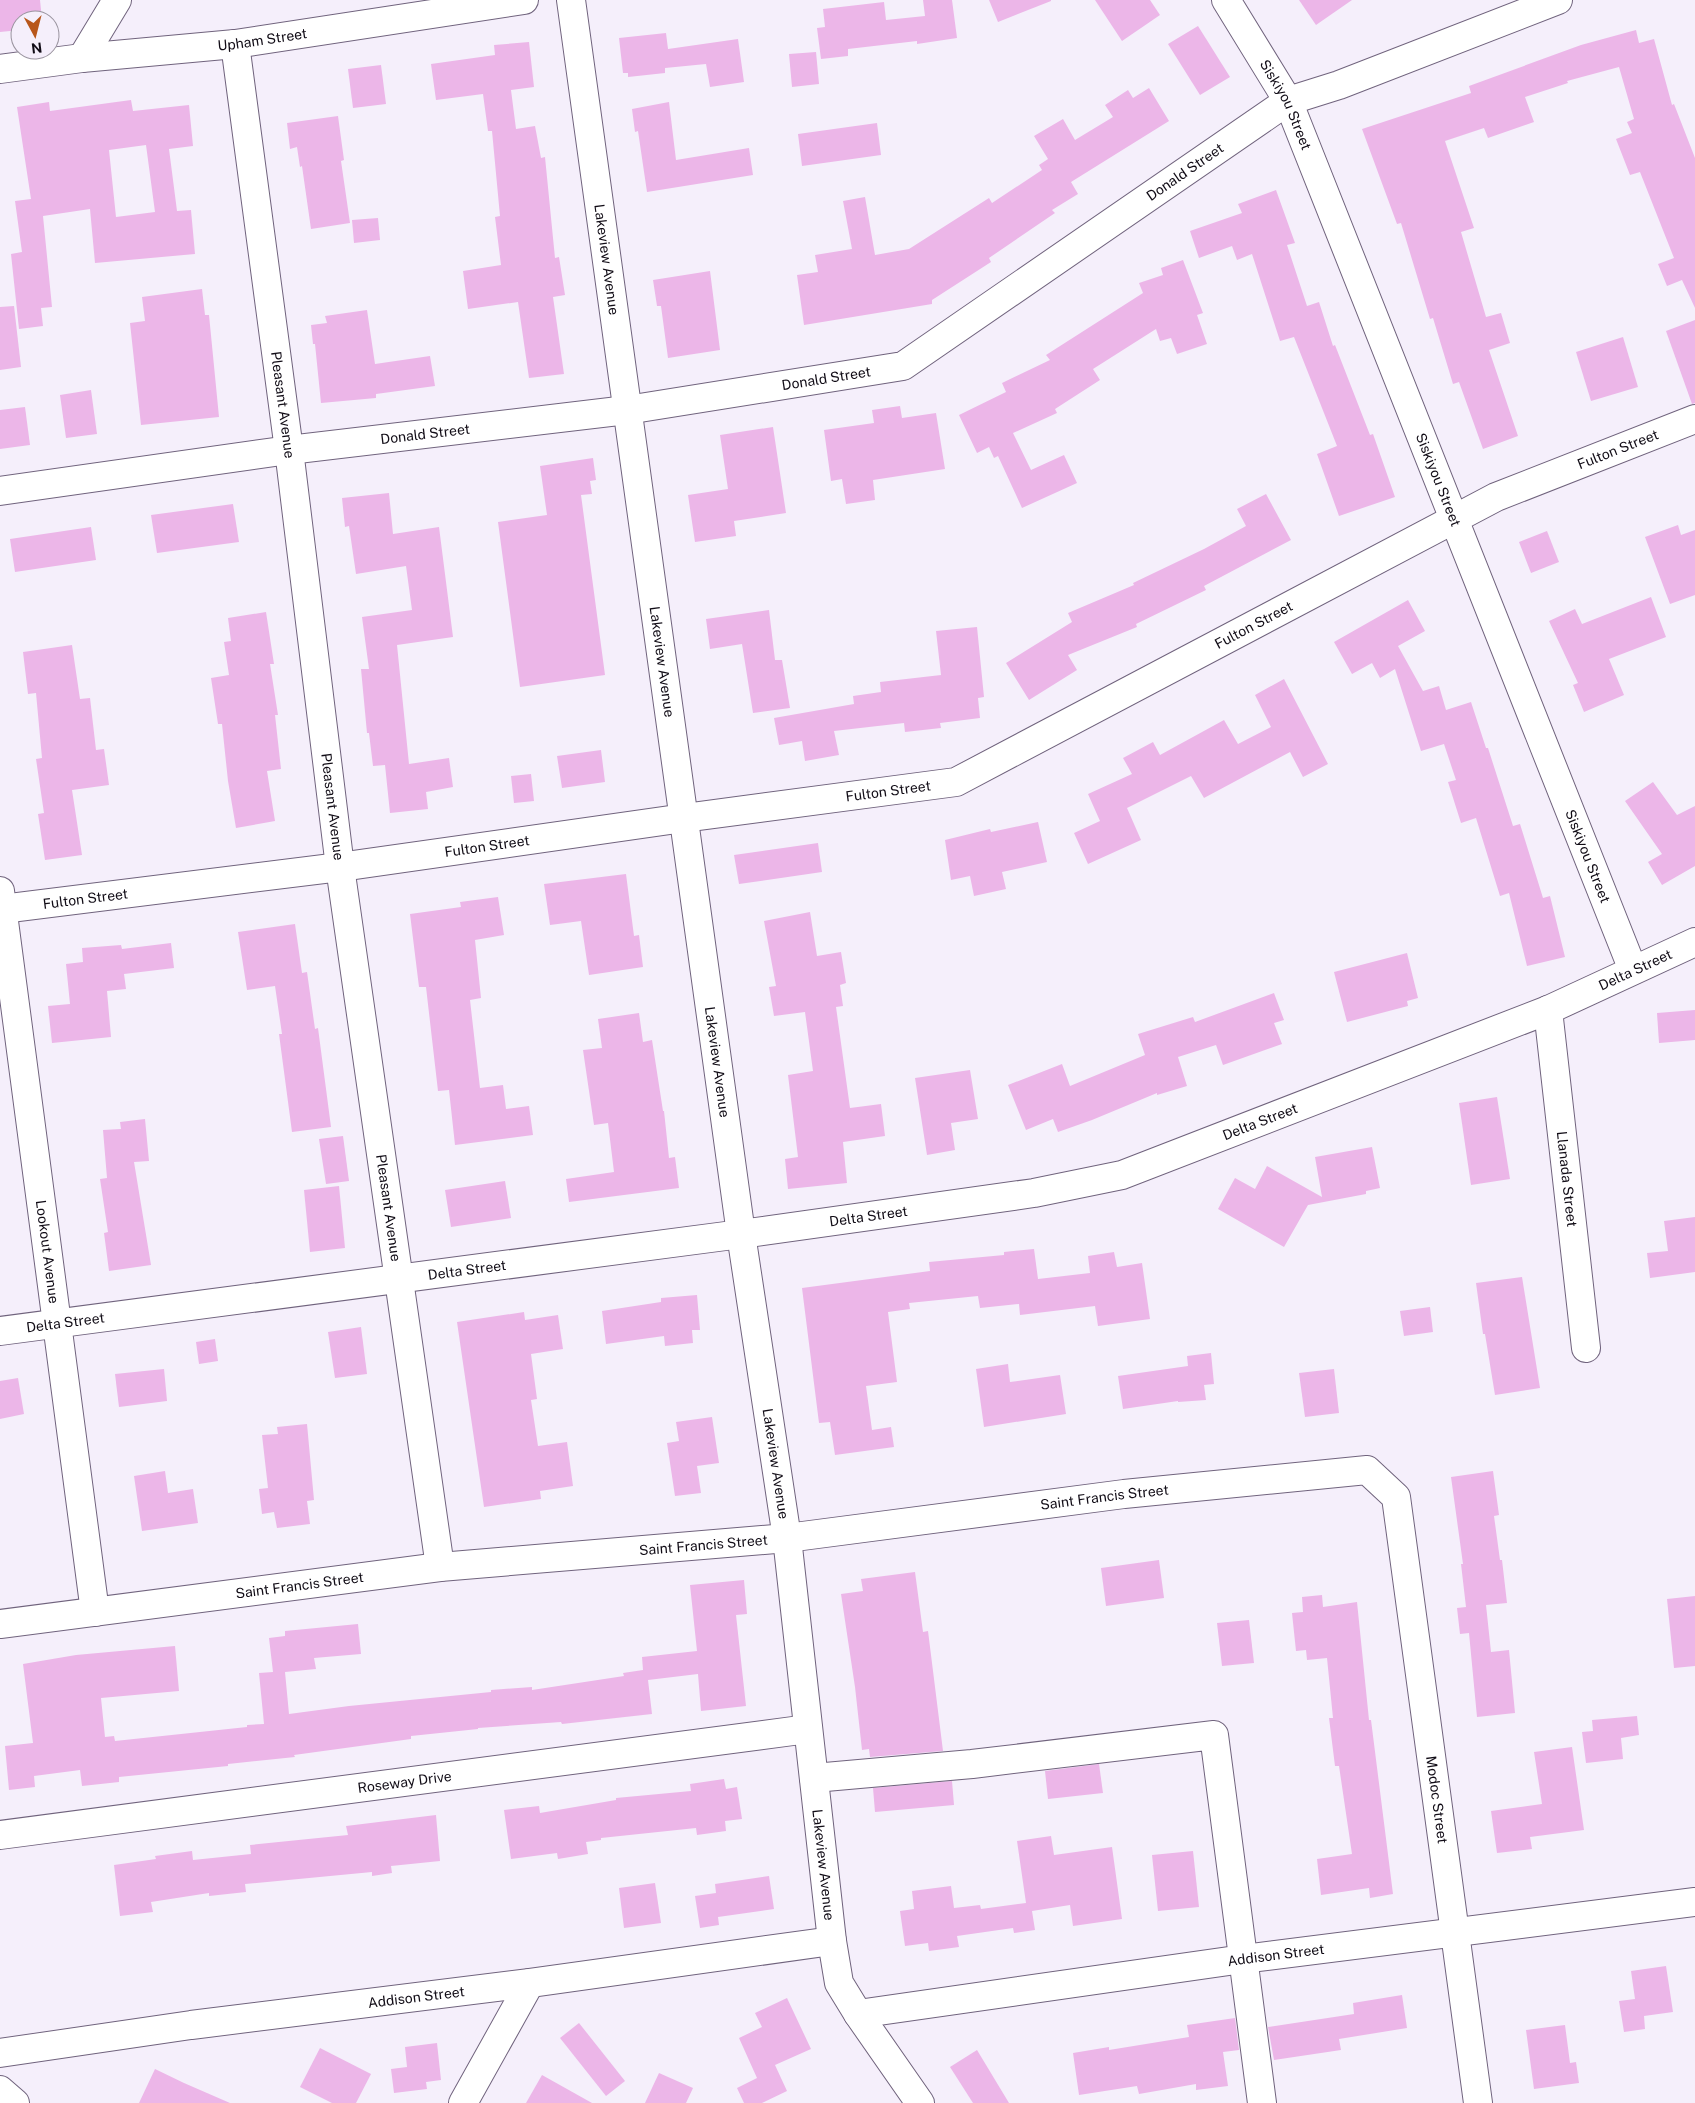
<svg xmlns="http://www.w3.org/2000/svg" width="1695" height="2103" font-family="'Public Sans',sans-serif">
<rect width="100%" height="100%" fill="#f5effb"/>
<!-- building -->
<g fill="#ecb6e8" fill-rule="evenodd">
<polygon points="0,0 40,0 42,20 20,20 20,30 0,32"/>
<polygon points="923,0 952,0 957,38 917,44 917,41 848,49 848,56 821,59 817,28 825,27 823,9 884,2 886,20 925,16"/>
<polygon points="989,0 1051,0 1051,1 998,22"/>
<polygon points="1095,0 1150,0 1160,15 1122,41"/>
<polygon points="1299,0 1352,0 1316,25"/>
<polygon points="1198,26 1230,77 1200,95 1168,44"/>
<polygon points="1636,30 1639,43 1654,39 1672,105 1674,104 1695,158 1695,308 1682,280 1667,286 1658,264 1674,258 1640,172 1630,175 1616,139 1632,133 1627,122 1634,119 1619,67 1567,81 1568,83 1525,97 1534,122 1488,138 1484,128 1445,141 1474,228 1461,232 1486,317 1501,313 1510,343 1489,350 1518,436 1483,449 1459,382 1453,384 1433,318 1430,319 1401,223 1397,224 1362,129 1471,93 1469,86 1581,45"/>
<polygon points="666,33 668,49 738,39 744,82 710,87 706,64 665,68 665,73 628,77 628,73 623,73 619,38"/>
<polygon points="529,42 534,87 511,90 516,129 535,126 541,158 545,157 555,258 559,257 565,295 553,297 564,374 529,378 518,302 468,309 463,271 501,265 495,217 500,216 492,131 488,131 483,94 436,100 431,64 495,55 494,45"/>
<polygon points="816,52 819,84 792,87 789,54"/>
<polygon points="381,65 386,104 353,108 348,69"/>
<polygon points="1149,88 1169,121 1071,182 1078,194 1052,210 1055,213 989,258 991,262 932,300 932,304 804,325 797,275 818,272 815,255 852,249 843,201 865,197 875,255 909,249 989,198 992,203 1042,170 1039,165 1048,159 1034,136 1063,119 1075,140 1113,117 1105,105 1128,90 1133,98"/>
<path d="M 131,100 L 133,111 L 189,105 L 193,146 L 169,149 L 177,211 L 191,210 L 195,254 L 95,263 L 90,209 L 43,216 L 52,307 L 41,308 L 43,326 L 19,329 L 11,254 L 22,252 L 15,201 L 31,199 L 17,107 L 49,102 L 50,111 ZM 146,145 L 155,212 L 116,217 L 109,150 Z"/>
<polygon points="669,102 676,160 749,148 753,175 647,192 638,131 635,132 632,109"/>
<polygon points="338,116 344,160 341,161 350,223 311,229 302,166 300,167 297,147 290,149 287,123"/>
<polygon points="877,123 881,155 802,166 798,134"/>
<polygon points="1276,190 1295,243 1287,245 1307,306 1319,302 1333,346 1335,345 1370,435 1373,434 1395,497 1339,516 1317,454 1337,446 1294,337 1280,341 1252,254 1237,260 1232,246 1199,258 1190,231 1242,213 1238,204"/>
<polygon points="378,218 380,240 354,243 352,220"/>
<polygon points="1183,260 1203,313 1197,315 1207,344 1177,354 1171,338 1160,341 1156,329 1093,369 1100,380 1055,409 1057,413 1013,433 1031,470 1064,455 1077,483 1022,508 998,456 994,458 989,447 977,453 959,415 1006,392 1002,383 1050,360 1046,355 1143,293 1139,283 1163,275 1161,268"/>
<polygon points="710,271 720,350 668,358 661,306 657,306 653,280"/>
<polygon points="202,289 205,315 209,315 219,417 141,425 130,323 145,321 142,297"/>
<polygon points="14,306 21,367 0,370 0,307"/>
<polygon points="367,310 375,364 430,356 435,386 376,394 376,398 321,403 315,344 313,344 311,325 327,323 325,316"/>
<polygon points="1695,320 1695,403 1692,404 1666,331"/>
<polygon points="1623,337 1638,387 1591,401 1576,352"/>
<polygon points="91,390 97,434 66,438 60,395"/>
<polygon points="900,406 902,418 936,413 945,469 873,480 875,500 846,504 842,479 831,481 824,430 874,423 872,410"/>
<polygon points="25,407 30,445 0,449 0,410"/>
<polygon points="773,427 786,513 734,521 736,536 695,542 688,495 728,489 720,435"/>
<polygon points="593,458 596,480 590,481 592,494 581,495 605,675 520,687 498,522 547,515 540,466"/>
<polygon points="389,493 393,534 439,527 453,637 397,645 409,764 449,758 453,787 426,792 428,809 390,813 385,765 373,766 369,733 367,733 361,669 369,669 362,617 412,610 406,566 356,574 349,526 345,527 342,498"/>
<polygon points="1266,494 1291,540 1204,586 1206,590 1136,624 1137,627 1068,655 1077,670 1029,700 1006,663 1072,622 1068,613 1134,585 1133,583 1204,549 1246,526 1237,509"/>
<polygon points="233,504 239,542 157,553 151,515"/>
<polygon points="1678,525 1681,535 1695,530 1695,595 1670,604 1645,537"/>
<polygon points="91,527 96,560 15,572 10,539"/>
<polygon points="1547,531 1559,562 1531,573 1519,542"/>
<polygon points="1651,597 1666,637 1609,659 1624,695 1584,712 1573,685 1578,683 1549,621 1575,609 1582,624"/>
<polygon points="1408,600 1425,631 1398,646 1423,691 1439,686 1446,710 1471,702 1486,748 1488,748 1513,826 1520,824 1543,898 1550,896 1565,957 1527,966 1509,893 1500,896 1476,818 1461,823 1448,782 1456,780 1444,744 1421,751 1395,669 1380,678 1372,663 1352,674 1334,642"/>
<polygon points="769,610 775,660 782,660 790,708 753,713 742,644 710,649 706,619"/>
<polygon points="266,612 274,664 270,664 278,715 275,715 281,769 267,771 275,821 236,828 228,781 222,724 218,724 211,678 229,675 224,642 231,641 228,618"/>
<polygon points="977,627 984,697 978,698 980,718 940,723 941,728 905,732 904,723 834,731 839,755 805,761 802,741 779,745 774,718 854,704 853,696 881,692 880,682 941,675 936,631"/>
<polygon points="72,645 80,699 90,698 96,750 104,749 109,785 72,790 82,855 45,860 38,814 44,813 36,759 42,758 36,693 28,694 23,652"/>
<polygon points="1284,679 1328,764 1303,777 1290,752 1204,798 1191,776 1127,808 1141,840 1088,864 1074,833 1100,821 1088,794 1132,774 1123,758 1153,742 1160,755 1224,720 1238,744 1271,727 1255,695"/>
<polygon points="601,750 605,782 562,788 557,756"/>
<polygon points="531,774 534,801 514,803 511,776"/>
<polygon points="1653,782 1677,815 1695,806 1695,866 1662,885 1648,862 1662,854 1625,801"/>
<polygon points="1038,822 1047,862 1002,872 1006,889 974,896 970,876 951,880 945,840 990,829 991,832"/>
<polygon points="818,843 822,872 739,884 734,855"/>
<polygon points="626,874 634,936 639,935 643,967 589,975 581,921 550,925 544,884"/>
<polygon points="498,897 504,935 475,940 481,998 470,1000 480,1088 503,1085 506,1109 529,1106 533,1135 455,1145 449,1090 438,1091 426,987 419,987 410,914 461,907 460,902"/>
<polygon points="810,912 817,956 841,952 846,983 840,985 843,1006 836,1007 850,1108 881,1104 885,1136 843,1142 847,1183 788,1189 785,1159 798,1157 788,1075 813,1071 805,1012 774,1016 769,987 776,986 764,921"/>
<polygon points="295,924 302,973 307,972 315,1029 318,1028 331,1127 292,1132 279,1034 282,1034 275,986 247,990 238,932"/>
<polygon points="171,943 174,968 124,974 126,989 107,991 111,1037 52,1043 48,1006 70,1004 66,964 83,962 82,948 121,945 122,949"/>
<polygon points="1407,953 1418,998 1407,1001 1408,1006 1347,1022 1334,972"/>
<polygon points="1274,993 1284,1020 1274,1023 1282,1044 1223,1065 1216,1045 1178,1057 1187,1086 1157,1095 1157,1093 1092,1120 1058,1132 1053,1119 1026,1130 1008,1085 1062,1064 1070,1086 1145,1055 1138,1034 1193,1017 1195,1022"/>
<polygon points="1695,1010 1695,1040 1659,1043 1657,1013"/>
<polygon points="639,1013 643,1042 652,1040 663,1111 664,1111 669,1158 675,1157 679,1188 569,1202 566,1179 614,1172 608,1123 594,1125 583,1050 602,1048 598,1019"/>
<polygon points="970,1070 978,1119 951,1123 955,1150 927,1155 915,1078"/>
<polygon points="1497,1097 1510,1179 1471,1185 1459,1103"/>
<polygon points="145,1119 149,1161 134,1162 151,1265 109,1271 104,1233 108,1232 100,1179 107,1178 103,1130 121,1129 120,1122"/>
<polygon points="343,1136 349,1181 326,1184 319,1139"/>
<polygon points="1372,1147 1380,1188 1366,1191 1366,1194 1308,1205 1284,1247 1218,1209 1235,1178 1255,1189 1267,1166 1322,1197 1315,1157"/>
<polygon points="505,1181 511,1218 451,1227 445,1190"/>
<polygon points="339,1186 345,1248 310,1252 304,1190"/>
<polygon points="1695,1217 1695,1272 1650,1278 1647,1253 1668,1251 1664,1221"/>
<polygon points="1034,1249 1038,1279 1090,1273 1088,1256 1114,1252 1117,1267 1142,1263 1150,1319 1098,1326 1095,1306 1020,1315 1019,1304 980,1308 978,1296 909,1303 910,1309 888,1312 897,1382 866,1386 872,1430 891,1427 894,1447 835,1455 830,1422 819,1423 802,1288 930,1271 929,1262 1004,1255 1004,1252"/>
<polygon points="1522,1277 1540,1388 1495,1395 1485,1334 1483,1334 1476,1283"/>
<polygon points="697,1295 700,1330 692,1330 693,1343 665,1346 664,1336 606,1344 602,1311 661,1302 661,1298"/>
<polygon points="1430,1307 1433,1332 1404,1336 1400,1311"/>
<polygon points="524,1312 525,1320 558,1315 563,1349 531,1354 537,1399 531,1400 538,1446 567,1442 573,1486 540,1491 541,1499 484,1507 457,1322"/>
<polygon points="361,1327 367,1374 335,1378 328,1332"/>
<polygon points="215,1339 218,1361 199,1364 196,1342"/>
<polygon points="1211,1353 1214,1384 1204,1385 1206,1400 1178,1402 1178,1401 1123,1409 1118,1376 1188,1366 1187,1356"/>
<polygon points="1008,1364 1010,1382 1060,1375 1066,1414 984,1427 976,1369"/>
<polygon points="164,1369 167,1401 119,1407 115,1374"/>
<polygon points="1334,1369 1339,1413 1305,1417 1299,1373"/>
<polygon points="18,1378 24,1414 0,1419 0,1381"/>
<polygon points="712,1417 719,1463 697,1466 701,1493 675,1496 667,1443 679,1441 676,1422"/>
<polygon points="307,1424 314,1500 307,1501 310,1524 277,1528 274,1512 262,1514 259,1489 268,1488 262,1435 278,1434 277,1427"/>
<polygon points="165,1471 168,1493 193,1489 198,1523 142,1531 134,1476"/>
<polygon points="1493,1471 1499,1515 1494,1516 1500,1560 1502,1560 1507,1603 1486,1605 1491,1652 1509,1650 1515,1713 1477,1717 1469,1633 1460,1634 1457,1608 1466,1607 1461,1564 1463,1564 1451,1477"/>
<polygon points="1159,1560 1164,1598 1106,1606 1101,1568"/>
<polygon points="915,1572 923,1632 928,1631 943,1751 870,1757 869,1749 862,1750 855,1687 841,1594 863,1591 861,1579"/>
<polygon points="744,1580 747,1614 736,1615 746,1706 701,1711 698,1674 648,1680 652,1714 562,1724 561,1722 478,1728 478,1729 411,1736 411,1739 294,1755 295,1757 228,1764 228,1766 119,1777 119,1782 82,1786 80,1770 34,1776 35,1787 9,1790 5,1746 33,1743 23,1664 76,1655 175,1646 179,1691 101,1698 105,1737 114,1736 115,1741 247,1727 247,1725 264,1724 259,1673 273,1672 269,1638 285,1636 285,1631 358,1624 361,1654 314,1658 316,1669 285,1672 289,1714 349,1706 491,1692 491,1690 532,1687 532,1690 624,1676 623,1673 643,1670 642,1657 697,1651 690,1585"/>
<polygon points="1322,1595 1323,1607 1357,1602 1369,1720 1371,1720 1393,1894 1370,1898 1369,1888 1321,1895 1317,1859 1352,1854 1339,1766 1335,1766 1329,1718 1333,1718 1327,1658 1307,1660 1306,1650 1296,1651 1292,1613 1303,1612 1302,1597"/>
<polygon points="1695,1596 1695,1666 1674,1668 1667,1599"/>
<polygon points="1249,1620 1254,1663 1222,1666 1217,1623"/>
<polygon points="1637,1716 1639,1735 1621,1738 1623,1759 1586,1763 1582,1732 1593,1731 1592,1720"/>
<polygon points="1572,1747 1584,1830 1530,1837 1532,1849 1497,1853 1491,1811 1542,1804 1534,1752"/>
<polygon points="1099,1764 1103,1793 1048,1799 1045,1771"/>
<polygon points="724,1779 726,1789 737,1787 742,1819 725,1821 726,1831 697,1835 696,1828 601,1838 601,1840 586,1842 588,1854 558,1859 557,1853 511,1859 504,1810 539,1806 540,1813 616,1800 616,1798 691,1791 690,1784"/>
<polygon points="952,1781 954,1805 875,1812 873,1788"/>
<polygon points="436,1815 440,1861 391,1866 392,1873 372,1876 372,1872 245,1884 246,1892 209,1896 209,1893 151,1902 153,1912 120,1916 114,1865 156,1859 155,1856 192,1851 193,1860 251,1854 250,1845 348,1835 346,1826"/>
<polygon points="1051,1836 1054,1855 1112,1847 1122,1919 1073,1926 1070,1905 1032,1911 1035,1930 1014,1933 1013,1928 957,1936 959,1947 929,1951 928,1943 905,1946 900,1911 914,1909 912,1891 951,1886 954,1908 980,1905 981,1909 1026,1903 1017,1841"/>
<polygon points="1193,1851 1199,1907 1158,1911 1152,1855"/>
<polygon points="769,1876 774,1909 718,1917 719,1925 700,1928 695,1896 716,1893 715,1884"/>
<polygon points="655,1883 661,1923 624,1928 619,1888"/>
<polygon points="1666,1966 1673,2012 1644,2016 1645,2029 1624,2032 1619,2001 1635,1999 1631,1971"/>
<polygon points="1402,1995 1407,2028 1339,2039 1341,2050 1274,2060 1268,2027 1354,2014 1353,2003"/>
<polygon points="787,1998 811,2049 775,2065 787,2091 762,2103 744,2103 737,2088 757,2078 739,2038 762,2027 755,2013"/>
<polygon points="1235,2018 1239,2050 1223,2052 1228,2086 1196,2090 1196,2084 1139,2094 1137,2086 1079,2095 1073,2053 1109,2047 1109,2050 1189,2037 1187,2025"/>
<polygon points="579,2023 625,2081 606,2096 560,2038"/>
<polygon points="1565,2025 1570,2063 1576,2062 1579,2083 1534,2089 1526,2030"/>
<polygon points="437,2043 441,2080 426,2082 427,2089 394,2093 391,2069 407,2067 405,2047"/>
<polygon points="320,2048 371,2074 356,2103 332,2103 300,2087"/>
<polygon points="977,2050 1009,2103 973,2103 950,2067"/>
<polygon points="155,2069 184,2083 230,2103 139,2103"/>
<polygon points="659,2073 693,2088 686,2103 645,2103"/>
<polygon points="542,2075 592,2103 526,2103"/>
</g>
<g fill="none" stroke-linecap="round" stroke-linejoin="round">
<defs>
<g id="minor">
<path id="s1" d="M 571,0 L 741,1234 L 787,1538 L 832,1941 L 839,1983 L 858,2014 L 920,2103"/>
<path id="s2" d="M 1226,0 L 1288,101 L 1633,970"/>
<path id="s3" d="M 235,44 L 289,450 L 340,867 L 440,1567"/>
<polyline points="82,58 117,0"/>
<path id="s4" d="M 0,69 L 82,58 L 235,44 L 524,0"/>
<path id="s5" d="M 0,491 L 289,450 L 627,410 L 903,366 L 1288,101 L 1339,85 L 1558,0"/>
<path id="s6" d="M 0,891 L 95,1612"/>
<path id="s7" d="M 2,909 L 340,867 L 684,818 L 956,782 L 1496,497 L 1695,419"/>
<path id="s8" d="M 1548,1010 L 1586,1348"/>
<path id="s9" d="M 0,1331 L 741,1234 L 1034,1193 L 1122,1175 L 1548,1010 L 1695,942"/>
<path id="s10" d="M 0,1624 L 440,1567 L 787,1538 L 1124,1494 L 1367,1470 L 1396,1497 L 1478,2103"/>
<polyline points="814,1778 972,1764 1214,1735 1262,2103"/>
<path id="s11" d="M 0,1835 L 808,1729"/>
<path id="s12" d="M 858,2014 L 1243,1959 L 1695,1902"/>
<path id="s13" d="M 0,2053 L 191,2025 L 530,1983 L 832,1941"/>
<polyline points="463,2103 530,1983"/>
</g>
<polyline id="secondary" points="0,2090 15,2103"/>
</defs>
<!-- minor casing -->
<use href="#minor" stroke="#70637d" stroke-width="30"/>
<!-- secondary casing -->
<use href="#secondary" stroke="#70637d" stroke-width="30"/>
<!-- minor -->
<use href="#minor" stroke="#fff" stroke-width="28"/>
<!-- secondary -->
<use href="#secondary" stroke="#fff" stroke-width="28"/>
</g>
<g text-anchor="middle" stroke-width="5" stroke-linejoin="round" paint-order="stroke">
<!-- street labels -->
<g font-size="14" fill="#110c16" stroke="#f5effb">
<text dy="5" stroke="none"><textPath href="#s4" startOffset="264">Upham Street</textPath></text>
<text dy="5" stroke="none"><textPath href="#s2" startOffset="121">Siskiyou Street</textPath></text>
<text dy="5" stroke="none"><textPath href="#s5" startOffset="1254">Donald Street</textPath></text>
<text dy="5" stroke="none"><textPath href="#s1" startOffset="262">Lakeview Avenue</textPath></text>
<text dy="5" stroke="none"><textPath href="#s5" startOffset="834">Donald Street</textPath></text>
<text dy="5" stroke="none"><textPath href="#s3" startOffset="364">Pleasant Avenue</textPath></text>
<text dy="5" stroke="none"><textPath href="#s5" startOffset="429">Donald Street</textPath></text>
<text dy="5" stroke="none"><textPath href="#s7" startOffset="1704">Fulton Street</textPath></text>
<text dy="5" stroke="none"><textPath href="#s2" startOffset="526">Siskiyou Street</textPath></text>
<text dy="5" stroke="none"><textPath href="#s7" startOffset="1299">Fulton Street</textPath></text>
<text dy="5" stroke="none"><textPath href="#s1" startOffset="668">Lakeview Avenue</textPath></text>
<text dy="5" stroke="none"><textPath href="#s7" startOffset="894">Fulton Street</textPath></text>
<text dy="5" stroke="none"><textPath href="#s3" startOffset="769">Pleasant Avenue</textPath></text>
<text dy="5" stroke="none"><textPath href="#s7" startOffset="489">Fulton Street</textPath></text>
<text dy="5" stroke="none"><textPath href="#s2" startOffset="931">Siskiyou Street</textPath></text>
<text dy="5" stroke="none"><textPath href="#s7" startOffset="84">Fulton Street</textPath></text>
<text dy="5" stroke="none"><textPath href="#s9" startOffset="1686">Delta Street</textPath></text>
<text dy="5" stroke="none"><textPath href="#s1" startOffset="1072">Lakeview Avenue</textPath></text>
<text dy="5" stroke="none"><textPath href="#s9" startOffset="1281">Delta Street</textPath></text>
<text dy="5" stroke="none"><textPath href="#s8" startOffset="170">Llanada Street</textPath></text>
<text dy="5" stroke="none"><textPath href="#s3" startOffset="1174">Pleasant Avenue</textPath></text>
<text dy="5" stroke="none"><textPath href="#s9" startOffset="876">Delta Street</textPath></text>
<text dy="5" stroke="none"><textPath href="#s6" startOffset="364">Lookout Avenue</textPath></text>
<text dy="5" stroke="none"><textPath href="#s9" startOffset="471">Delta Street</textPath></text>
<text dy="5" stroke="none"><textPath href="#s9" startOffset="66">Delta Street</textPath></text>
<text dy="5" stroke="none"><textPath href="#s1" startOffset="1478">Lakeview Avenue</textPath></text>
<text dy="5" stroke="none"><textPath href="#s10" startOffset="1112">Saint Francis Street</textPath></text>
<text dy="5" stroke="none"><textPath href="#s10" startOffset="708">Saint Francis Street</textPath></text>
<text dy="5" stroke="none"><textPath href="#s10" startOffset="302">Saint Francis Street</textPath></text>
<text dy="5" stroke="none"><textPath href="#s11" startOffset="408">Roseway Drive</textPath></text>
<text dy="5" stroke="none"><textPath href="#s10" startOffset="1721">Modoc Street</textPath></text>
<text dy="5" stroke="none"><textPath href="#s1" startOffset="1882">Lakeview Avenue</textPath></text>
<text dy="5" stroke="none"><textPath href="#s12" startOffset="422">Addison Street</textPath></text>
<text dy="5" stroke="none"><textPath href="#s13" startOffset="420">Addison Street</textPath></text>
</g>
</g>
<!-- north arrow -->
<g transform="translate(35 35) rotate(173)"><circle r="24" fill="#f5effb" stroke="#9a949f"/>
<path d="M0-4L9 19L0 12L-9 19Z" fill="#b8561b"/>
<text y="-8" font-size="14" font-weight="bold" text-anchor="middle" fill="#110c16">N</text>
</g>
</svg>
